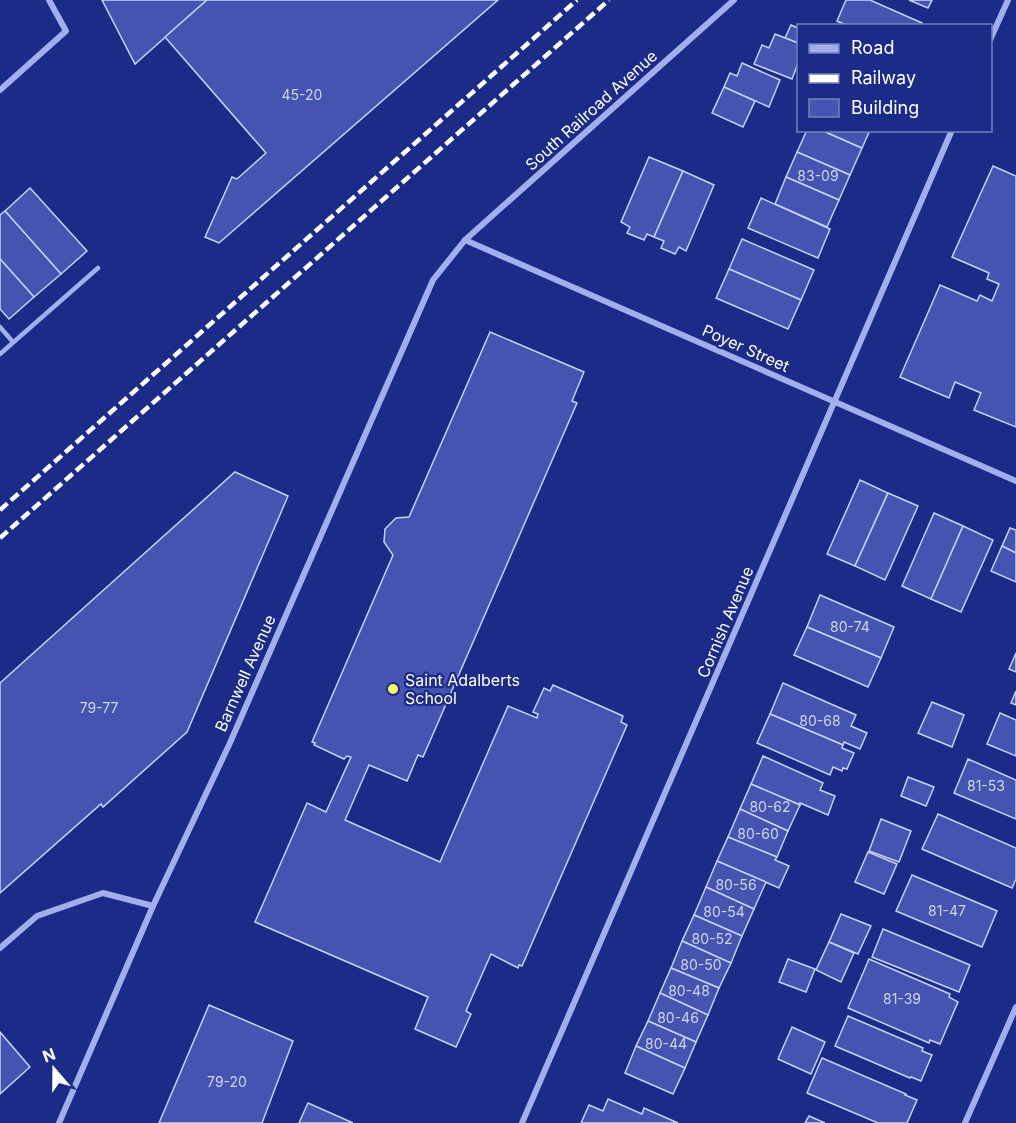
<svg xmlns="http://www.w3.org/2000/svg" width="1016" height="1123" font-family="Inter,sans-serif">
<rect width="100%" height="100%" fill="#1b2b87"/>
<!-- building -->
<g fill="#4454b0" stroke="#c8d0f9" stroke-width="1.5">
<polygon points="102,0 207,0 135,64"/>
<polygon points="207,0 498,0 219,243 205,237 232,177 237,179 266,153 165,37"/>
<polygon points="846,0 870,0 922,23 921,26 848,26 837,21"/>
<polygon points="909,0 932,0 928,8"/>
<polygon points="791,25 798,28 798,43 785,38"/>
<polygon points="775,34 798,43 798,63 792,79 754,64 762,45 769,48"/>
<polygon points="742,63 780,80 769,107 724,87 730,73 737,76"/>
<polygon points="724,87 755,101 743,127 712,113"/>
<polygon points="807,130 821,130 862,148 850,175 797,152"/>
<polygon points="821,130 870,130 862,148"/>
<polygon points="797,152 850,175 839,200 786,177"/>
<polygon points="649,157 683,171 654,237 647,234 644,240 627,233 630,227 621,222"/>
<polygon points="993,166 1016,176 1016,427 974,410 981,393 955,382 949,398 900,377 940,285 977,301 980,295 992,301 999,284 987,279 989,273 952,257"/>
<polygon points="683,171 714,185 686,251 679,247 675,254 661,248 664,241 654,237"/>
<polygon points="786,177 839,200 827,227 775,204"/>
<polygon points="30,188 87,251 61,274 5,211"/>
<polygon points="761,198 830,229 818,258 748,228"/>
<polygon points="5,211 61,274 34,297 0,259 0,215"/>
<polygon points="742,239 814,270 801,300 729,269"/>
<polygon points="0,259 34,297 9,319 0,309"/>
<polygon points="729,269 801,300 788,329 716,298"/>
<polygon points="490,332 584,372 572,401 577,403 423,757 418,755 407,781 369,765 345,820 440,862 508,706 537,718 538,714 533,712 544,688 550,691 553,685 623,716 621,722 627,725 522,966 519,965 518,968 491,954 466,1011 471,1014 456,1047 415,1029 428,997 255,922 307,803 326,812 351,757 347,756 344,759 314,745 315,743 312,742 393,555 384,542 385,529 396,518 409,517"/>
<polygon points="235,472 288,496 187,732 103,807 101,804 0,893 0,683"/>
<polygon points="860,480 888,493 855,566 827,554"/>
<polygon points="888,493 918,506 885,580 855,566"/>
<polygon points="934,513 963,526 931,599 902,586"/>
<polygon points="963,526 993,540 961,612 931,599"/>
<polygon points="1010,528 1016,530 1016,553 1002,546"/>
<polygon points="1002,546 1016,553 1016,582 991,571"/>
<polygon points="820,595 894,627 881,658 807,627"/>
<polygon points="807,627 881,658 868,687 794,655"/>
<polygon points="1016,653 1016,672 1009,669"/>
<polygon points="783,683 856,715 851,726 867,733 860,749 844,742 843,745 770,714"/>
<polygon points="1016,691 1016,705 1011,703"/>
<polygon points="932,702 964,715 952,747 918,733"/>
<polygon points="1000,713 1016,720 1016,756 987,744"/>
<polygon points="770,714 843,745 842,748 854,753 847,769 843,768 842,771 833,767 830,775 757,743"/>
<polygon points="763,756 823,783 820,790 835,796 828,815 800,803 800,805 751,784"/>
<polygon points="968,759 1016,780 1016,819 954,793"/>
<polygon points="908,777 934,787 926,806 901,796"/>
<polygon points="751,784 800,805 788,831 740,809"/>
<polygon points="740,809 788,831 777,857 728,837"/>
<polygon points="938,814 1016,848 1016,879 1012,888 922,849"/>
<polygon points="881,819 911,831 899,862 869,851"/>
<polygon points="728,837 777,857 775,860 789,866 779,888 717,861"/>
<polygon points="868,852 897,864 884,894 855,882"/>
<polygon points="717,861 766,882 754,909 706,887"/>
<polygon points="912,875 997,911 982,947 896,911"/>
<polygon points="706,887 754,909 742,936 694,915"/>
<polygon points="841,914 871,926 858,954 829,942"/>
<polygon points="694,915 742,936 731,963 682,941"/>
<polygon points="883,929 970,965 959,992 872,957"/>
<polygon points="682,941 731,963 719,988 671,968"/>
<polygon points="829,942 854,953 841,982 816,970"/>
<polygon points="788,959 815,969 806,992 779,982"/>
<polygon points="869,959 950,994 949,997 958,1002 940,1044 930,1040 929,1043 848,1008"/>
<polygon points="671,968 719,988 708,1015 660,993"/>
<polygon points="660,993 708,1015 696,1042 648,1021"/>
<polygon points="209,1005 293,1041 262,1123 159,1123"/>
<polygon points="848,1016 923,1048 922,1051 932,1055 921,1081 911,1077 910,1078 835,1046"/>
<polygon points="648,1021 696,1042 685,1068 636,1046"/>
<polygon points="792,1027 825,1042 811,1074 778,1059"/>
<polygon points="0,1032 30,1067 0,1094"/>
<polygon points="636,1046 685,1068 673,1094 625,1073"/>
<polygon points="822,1058 906,1094 905,1095 917,1100 907,1123 878,1123 807,1093"/>
<polygon points="608,1099 642,1114 644,1108 678,1123 581,1123 589,1105 603,1111"/>
<polygon points="308,1103 353,1123 299,1123"/>
<polygon points="809,1116 825,1123 805,1123"/>
</g>
<g fill="none" stroke-linecap="round" stroke-linejoin="round">
<!-- lane -->
<g stroke="#a3afec" stroke-width="4.5">
<polyline points="0,327 13,342"/>
<polyline points="0,354 98,268"/>
</g>
<!-- street -->
<g stroke="#a3afec" stroke-width="6">
<polyline points="990,40 1008,0"/>
<polyline points="0,90 66,31 49,0"/>
<polyline points="465,240 1016,481"/>
<polyline points="0,948 37,916 103,893 153,906"/>
<polyline points="59,1123 153,906 229,745 433,280 465,240 734,0"/>
<polyline points="522,1123 952,130"/>
<polyline points="965,1123 1016,1007"/>
</g>
<!-- rail -->
<g stroke="#fff" stroke-width="4.5" stroke-dasharray="10 4.5" stroke-linecap="butt">
<polyline points="0,510 577,0"/>
<polyline points="0,538 609,0"/>
</g>
</g>
<!-- markers -->
<circle fill="#fdfd60" stroke="#1b2b87" stroke-width="2" cx="393" cy="689" r="6"/>
<g text-anchor="middle" stroke-width="4.5" stroke-linejoin="round" paint-order="stroke">
<!-- number labels -->
<g font-size="14" fill="#d0d4eb">
<text x="302" y="100">45-20</text>
<text x="818" y="181">83-09</text>
<text x="850" y="632">80-74</text>
<text x="99" y="713">79-77</text>
<text x="820" y="726">80-68</text>
<text x="986" y="791">81-53</text>
<text x="770" y="812">80-62</text>
<text x="758" y="839">80-60</text>
<text x="736" y="890">80-56</text>
<text x="947" y="916">81-47</text>
<text x="724" y="917">80-54</text>
<text x="712" y="944">80-52</text>
<text x="701" y="970">80-50</text>
<text x="689" y="996">80-48</text>
<text x="902" y="1004">81-39</text>
<text x="678" y="1023">80-46</text>
<text x="666" y="1049">80-44</text>
<text x="227" y="1087">79-20</text>
</g>
<!-- street labels -->
<g font-size="16" fill="#fff" stroke="#1b2b87">
<text transform="translate(591 110) rotate(-42)" y="6">South Railroad Avenue</text>
<text transform="translate(746 348) rotate(24)" y="6">Poyer Street</text>
<text transform="translate(725 622) rotate(-67)" y="6">Cornish Avenue</text>
<text transform="translate(245 673) rotate(-66)" y="6">Barnwell Avenue</text>
</g>
<!-- poi labels -->
<g font-size="16" fill="#fff" stroke="#1b2b87" text-anchor="start">
<text x="405" y="686">Saint Adalberts<tspan x="405" dy="18">School</tspan></text>
</g>
</g>
<!-- legend -->
<rect x="797" y="24" width="195" height="108" fill="#1b2b87" stroke="#7680b7" stroke-width="1.5"/>
<rect x="809" y="44" width="30" height="9" fill="#a3afec" stroke="#7680b7" stroke-width="1.5"/>
<text x="851" y="54" font-size="18" fill="#ffffff">Road</text>
<rect x="809" y="74" width="30" height="9" fill="#ffffff" stroke="#7680b7" stroke-width="1.5"/>
<text x="851" y="84" font-size="18" fill="#ffffff">Railway</text>
<rect x="809" y="99" width="30" height="18" fill="#4454b0" stroke="#7680b7" stroke-width="1.5"/>
<text x="851" y="114" font-size="18" fill="#ffffff">Building</text>
<!-- north arrow -->
<g transform="translate(54 1069) rotate(340)" stroke="#1b2b87" stroke-width="4.5" paint-order="stroke">
<path d="M0-4.5L10 22L0 15L-10 22Z" fill="#ffffff"/>
<text y="-9" font-size="16" font-weight="bold" text-anchor="middle" fill="#ffffff">N</text>
</g>
</svg>
